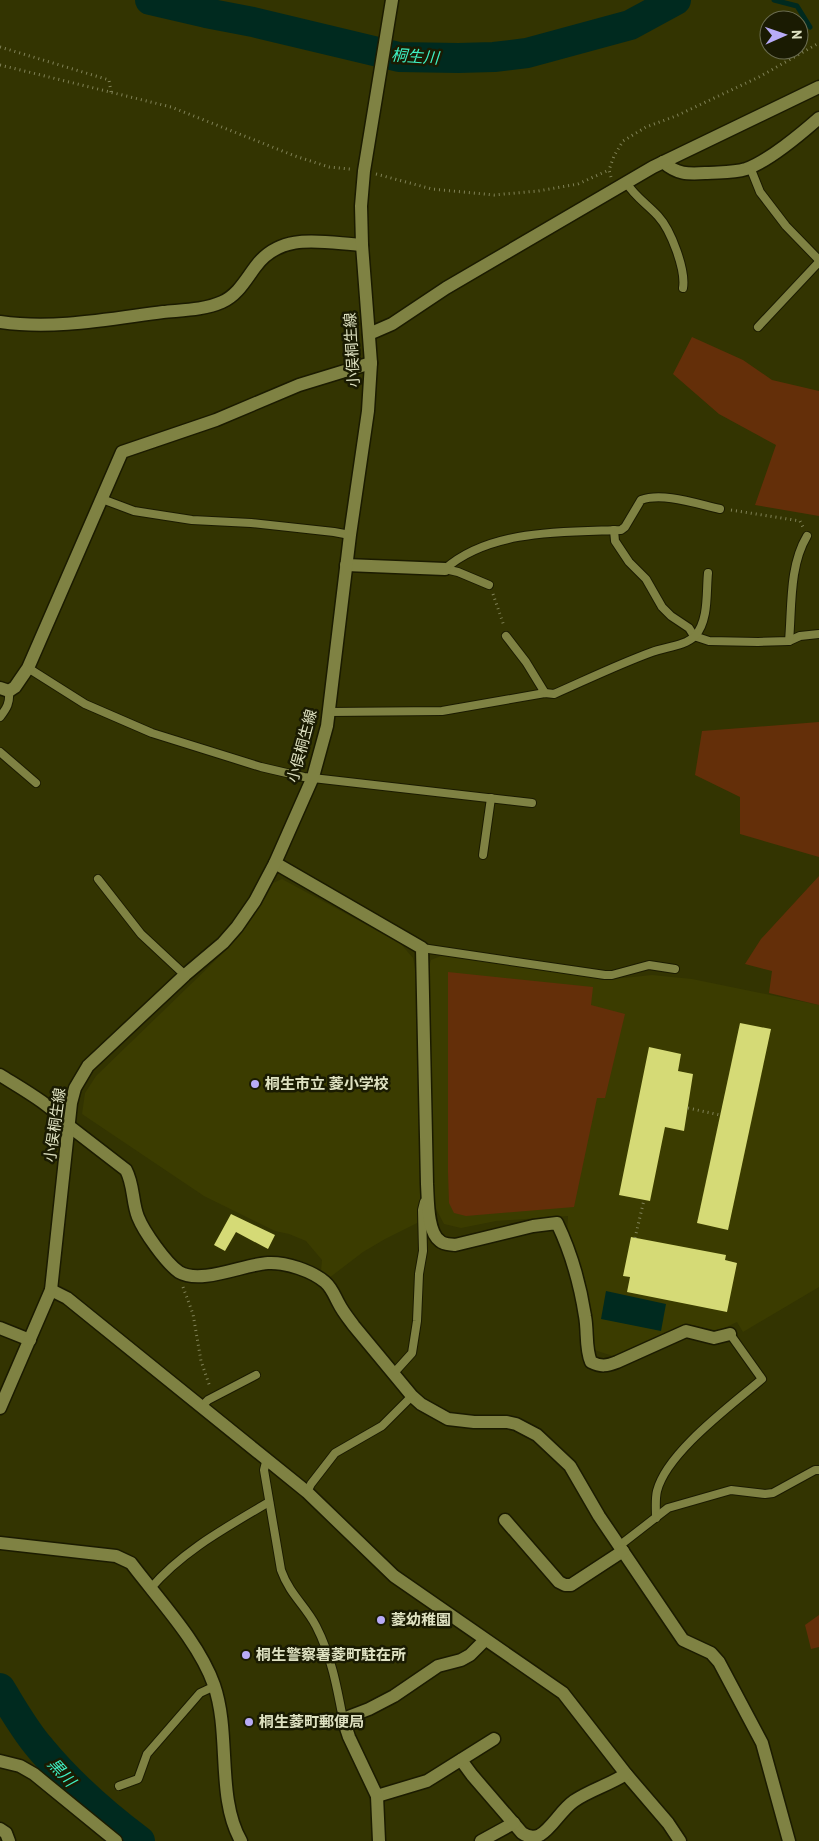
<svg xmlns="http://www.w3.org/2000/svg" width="819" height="1841" font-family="'PT Sans','Noto Sans JP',sans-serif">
<rect width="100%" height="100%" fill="#333401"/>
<!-- built -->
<g fill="#3b3c00">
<polygon points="282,879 400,943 413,958 417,979 422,1178 419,1222 385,1239 363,1252 329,1278 321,1271 322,1260 306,1241 289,1234 275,1231 204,1196 82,1114 85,1093 96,1076 221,955 244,929 273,883"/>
<polygon points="443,955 582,975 603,980 652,975 692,979 819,1005 819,1287 743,1332 737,1322 718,1331 692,1325 613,1356 594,1350 593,1327 585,1279 567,1233 568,1216 496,1221 461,1228 444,1224 434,1205 429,967 431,960"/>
</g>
<!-- green -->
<g fill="#642f09">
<polygon points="692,337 743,360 772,380 819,391 819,516 755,505 776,445 719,414 673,374"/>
<polygon points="819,722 819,857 740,834 740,797 695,775 702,731"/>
<polygon points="819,876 819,1005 769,993 772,971 745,964 761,939"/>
<polygon points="448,972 593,987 591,1005 625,1014 605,1098 597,1098 574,1207 466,1216 454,1213 449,1203 448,1172"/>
<polygon points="819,1615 819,1647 811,1649 805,1625"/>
</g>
<!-- water -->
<polygon fill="#002a1f" points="606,1291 666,1304 661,1331 601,1319"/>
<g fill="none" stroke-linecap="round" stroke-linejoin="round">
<!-- stream -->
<polyline stroke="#002a1f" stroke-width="5" points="774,0 797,6 810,27"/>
<!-- river -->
<g stroke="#002a1f" stroke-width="30">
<polyline points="150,0 206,13 253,22 399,57 458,58 494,57 527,53 630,25 676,0"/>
<path d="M 0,1688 C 13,1709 25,1731 41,1749 C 70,1784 104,1814 140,1841"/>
</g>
</g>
<!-- building -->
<g fill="#d5da76">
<polygon points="740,1023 771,1029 728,1230 697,1223"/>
<polygon points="649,1047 681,1054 678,1071 693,1074 684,1131 665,1127 650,1201 619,1195"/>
<polygon points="231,1214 275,1235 268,1249 236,1232 225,1251 214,1245"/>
<polygon points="631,1237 726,1255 725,1260 737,1263 727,1312 627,1292 630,1277 623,1276"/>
</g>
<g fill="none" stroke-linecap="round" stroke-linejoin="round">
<defs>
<g id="lane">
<polyline points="750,167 760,192 786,226 819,260"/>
<path d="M 626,182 C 634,196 647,204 658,216 C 671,230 686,270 683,288"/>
<polyline points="758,327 819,262"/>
<polyline points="102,499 134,511 192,520 251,523 334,532 350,535"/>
<polyline points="614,530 615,541 629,562 646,579 662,607 671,616 689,628 694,636 709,641 758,642 789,641 800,636 819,634"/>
<path d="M 445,569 C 490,529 565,532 621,530 L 625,527 L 641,500 C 663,492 697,504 720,509"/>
<polyline points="445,569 458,572 489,585"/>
<polyline points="506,636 526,662 545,693"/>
<path d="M 789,641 C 792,607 789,566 807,536"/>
<polyline points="28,668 85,704 152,733 261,767 304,777 532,803"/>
<path d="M 329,712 L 442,711 L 545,693 L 554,694 C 586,680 619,664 652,652 C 665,647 685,646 695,636 C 709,620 706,593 708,573"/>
<path d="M 0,717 C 7,708 10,703 9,691"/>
<polyline points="0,752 36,783"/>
<polyline points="483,855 491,798"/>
<polyline points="98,879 141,934 185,975"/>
<polyline points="422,948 605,975 612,975 649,965 675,969"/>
<polyline points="393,1374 412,1353 417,1321 419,1274 423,1251 422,1210 424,1202"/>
<polyline points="202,1406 208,1400 256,1375"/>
<path d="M 267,1458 L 264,1470 L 281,1570 C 290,1595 305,1605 316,1626 C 331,1655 337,1687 343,1719"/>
<polyline points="307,1492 311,1484 335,1453 382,1426 412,1396"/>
<path d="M 656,1518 C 656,1509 655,1499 657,1491 C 667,1452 732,1405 762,1379 L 730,1334"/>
<polyline points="619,1546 668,1508 731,1490 765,1494 773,1493 815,1470 819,1470"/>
<path d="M 150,1589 C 182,1551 227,1527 269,1502"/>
<polyline points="119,1786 138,1779 147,1754 200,1693 215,1686"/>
</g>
<g id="street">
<path d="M 663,162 C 678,175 688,174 707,173 C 720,172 733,173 746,169 C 767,162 802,133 819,118"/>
<path d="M 0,322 C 54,330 109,319 163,312 C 182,310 204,310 222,302 C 238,295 246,279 256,266 C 282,231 324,243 362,245"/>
<polyline points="346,565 445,569"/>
<polyline points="0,688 9,691 15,687 28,668 122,452 216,420 299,385 371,363"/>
<path d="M 275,863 L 422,948 L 427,1184 C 428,1199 427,1232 440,1241 C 444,1245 450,1244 455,1245 L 533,1226 L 557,1223 C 571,1252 580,1284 585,1316 C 588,1332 585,1348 591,1362 C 601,1367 607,1366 617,1362 L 686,1331 L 714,1338 L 730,1334"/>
<path d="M 69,1126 L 126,1170 C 134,1185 132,1202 138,1217 C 144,1232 166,1263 179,1272 C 201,1285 245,1264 268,1263 C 286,1262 312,1271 325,1282 C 332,1288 335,1297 339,1304 C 343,1312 349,1319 354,1326 L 412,1396 L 421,1404 L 448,1419 L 474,1422 L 507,1422 L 516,1424 L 537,1435 L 570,1466 L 599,1516 L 683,1640 L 711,1653 L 719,1662 L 762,1743 L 789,1841"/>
<polyline points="51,1290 67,1298 307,1492 394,1576 563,1693 626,1774 668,1823 680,1841"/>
<polyline points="0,1328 30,1340"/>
<polyline points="505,1520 559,1582 565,1585 571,1585 623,1551"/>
<path d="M 0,1543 L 116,1556 L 131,1563 C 158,1599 199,1642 214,1685 C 231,1734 216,1797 241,1841"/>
<path d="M 461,1760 L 472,1775 L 522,1833 C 528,1837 534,1838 540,1835 C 552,1828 561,1810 574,1801 C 590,1790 609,1785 626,1774"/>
<polyline points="0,1761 20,1766 34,1774 116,1841"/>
<polyline points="377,1796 427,1781 494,1739"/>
<polyline points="0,1829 6,1833 9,1841"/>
<polyline points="379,1841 377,1796 349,1737 343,1719 369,1709 394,1696 438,1666 461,1660 470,1655 485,1640"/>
<polyline points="481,1841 514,1823"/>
</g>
<g id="secondary">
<polyline points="369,334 392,324 446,288 653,167 819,87"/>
<path d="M 0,1075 C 24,1090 50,1104 69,1126"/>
<polyline points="0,1408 51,1290 71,1103 75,1088 88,1066 185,975 223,943 237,927 255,901 275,863 313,777 327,726 350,535 368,411 371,363 362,245 361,206 364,171 392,0"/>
</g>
</defs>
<!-- lane casing -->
<use href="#lane" stroke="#1b1b00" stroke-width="10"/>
<!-- street casing -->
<use href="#street" stroke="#1b1b00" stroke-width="15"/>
<!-- secondary casing -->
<use href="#secondary" stroke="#1b1b00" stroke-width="15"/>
<!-- path -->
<g stroke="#808257" stroke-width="3" stroke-dasharray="1 4" stroke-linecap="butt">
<polyline points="0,47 109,80 111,92"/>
<polyline points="0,65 171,107 295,156 329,167 350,169"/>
<polyline points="376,174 432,189 494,195 538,191 578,184 609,170"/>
<polyline points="611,177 609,170 614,156 623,141 646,127 676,116 759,77 819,43"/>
<polyline points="731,510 800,521 803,527"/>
<polyline points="493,594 504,626"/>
<polyline points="688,1108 720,1115"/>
<polyline points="635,1238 644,1200"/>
<polyline points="183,1287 193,1314 201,1361 210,1387"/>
</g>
<!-- lane -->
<use href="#lane" stroke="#7f8243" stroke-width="8"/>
<!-- street -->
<use href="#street" stroke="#7f8243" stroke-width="12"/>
<!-- secondary -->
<use href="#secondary" stroke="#7f8243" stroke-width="12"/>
</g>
<!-- markers -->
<g fill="#b8abf7" stroke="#1a1b02" stroke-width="2">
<circle cx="255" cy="1084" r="5"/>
<circle cx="381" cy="1620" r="5"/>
<circle cx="246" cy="1655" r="5"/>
<circle cx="249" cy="1722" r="5"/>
</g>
<g text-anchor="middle" stroke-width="5" stroke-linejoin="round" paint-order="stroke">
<!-- street labels -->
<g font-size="15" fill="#dfe2c2" stroke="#1a1b02">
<text transform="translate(352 350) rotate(-93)" y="5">小俣桐生線</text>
<text transform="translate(302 746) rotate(-75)" y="5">小俣桐生線</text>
<text transform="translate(55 1125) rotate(-82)" y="5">小俣桐生線</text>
</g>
<!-- poi labels -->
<g font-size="15" font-weight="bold" fill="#dfe2c2" stroke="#1a1b02" text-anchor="start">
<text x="265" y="1089">桐生市立 菱小学校</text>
<text x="391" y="1625">菱幼稚園</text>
<text x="256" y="1660">桐生警察署菱町駐在所</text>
<text x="259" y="1727">桐生菱町郵便局</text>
</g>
<!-- water labels -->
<g font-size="16" font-style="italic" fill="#3ff1c4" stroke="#1a1b02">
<text transform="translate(415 56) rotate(4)" y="6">桐生川</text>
<text transform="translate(62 1772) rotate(47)" y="6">黒川</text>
</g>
</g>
<!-- north arrow -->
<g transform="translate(784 35) rotate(88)"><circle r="24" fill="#1a1b02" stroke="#696b4f"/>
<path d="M0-4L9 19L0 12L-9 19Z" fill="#b8abf7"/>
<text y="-8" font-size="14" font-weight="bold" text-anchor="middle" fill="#dfe2c2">N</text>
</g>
</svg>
